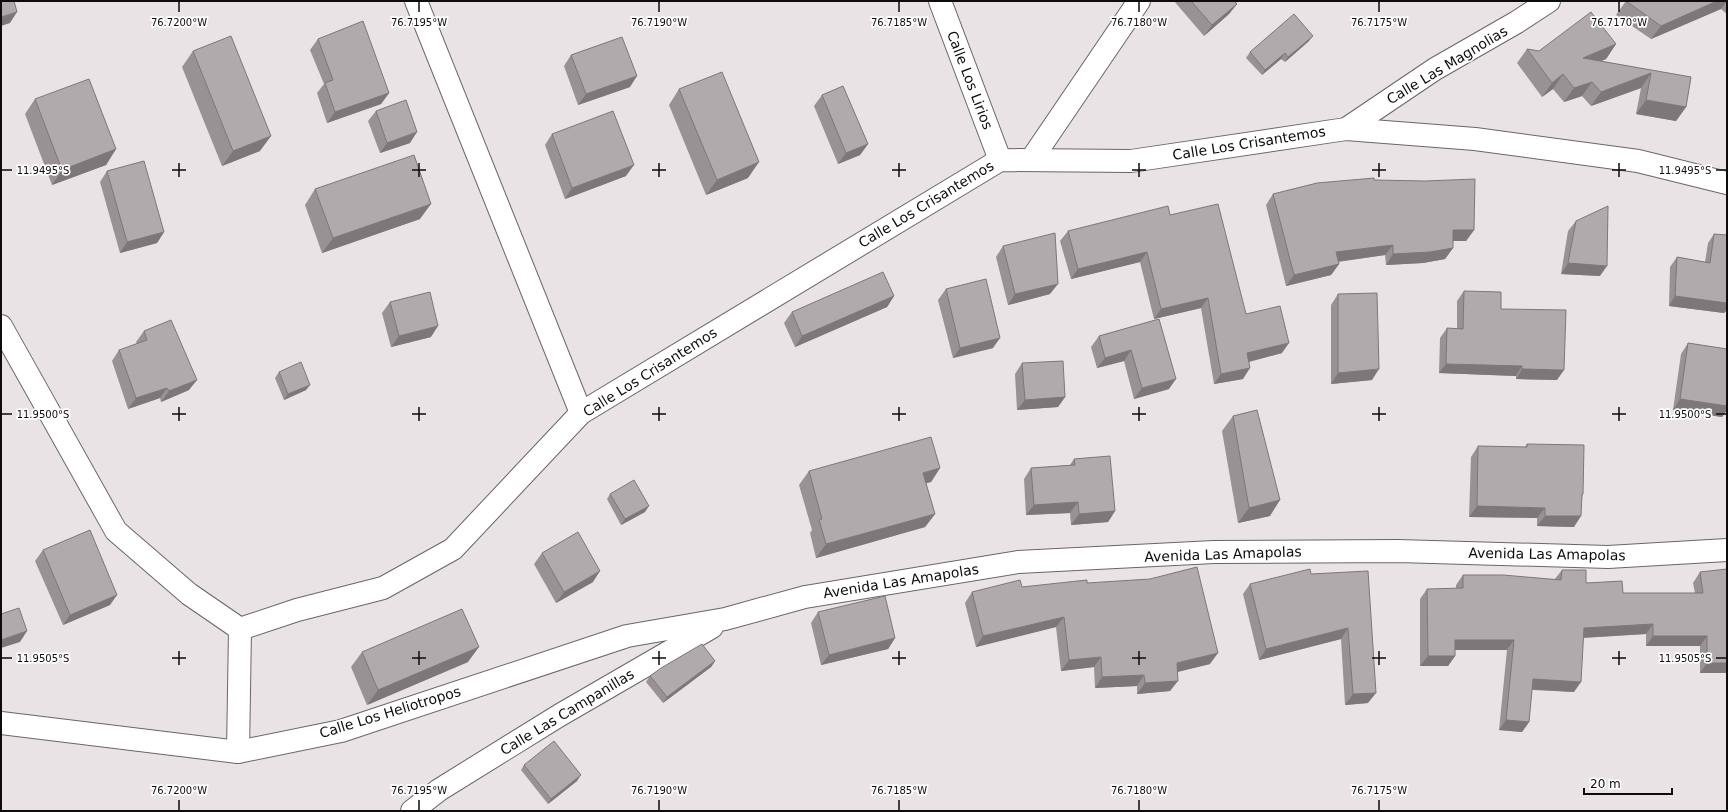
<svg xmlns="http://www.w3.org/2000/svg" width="1728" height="812" font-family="'DejaVu Sans',sans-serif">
<rect width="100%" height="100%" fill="#eae3e5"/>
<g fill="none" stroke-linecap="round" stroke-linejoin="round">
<defs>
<g id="street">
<polyline points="416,1 581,413"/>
<polyline points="940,1 1000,160"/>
<polyline points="1346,129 1435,69 1517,22 1549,1"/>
<polyline points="1031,160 1139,1"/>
<polyline points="1,326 116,531 189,594 240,629"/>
<polyline points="240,629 297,610 383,588 453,549 581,413 1000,160 1131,161 1346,129 1475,139 1638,161 1727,183"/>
<polyline points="1,723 238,752 341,731 627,636 725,619 805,597 1018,562 1214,552 1398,551 1608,557 1727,550"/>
<polyline points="238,752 240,629"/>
<polyline points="412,811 439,790 560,715 712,627"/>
</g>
</defs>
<!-- street casing -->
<use href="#street" stroke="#6c6567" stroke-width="24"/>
<!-- street -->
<use href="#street" stroke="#fff" stroke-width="22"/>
</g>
<!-- wall -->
<g fill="#989294">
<polygon points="1174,1 1238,1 1236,3 1237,4 1229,14 1204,36"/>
<polygon points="1626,1 1727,1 1727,14 1721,9 1651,39 1616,15"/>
<polygon points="318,39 389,93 381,104 327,123 317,93 324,84 310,50"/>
<polygon points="1309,41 1285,62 1281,59 1262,75 1246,58 1250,52"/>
<polygon points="1616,44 1606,59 1600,61 1691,77 1686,107 1676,121 1636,114 1641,88 1591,106 1582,96 1564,102 1553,89 1542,97 1517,63 1527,49 1539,51"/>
<polygon points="193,51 260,151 222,166 182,67"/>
<polygon points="571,55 630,87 578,105 564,66"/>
<polygon points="679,89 748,178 706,195 669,105"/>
<polygon points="822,95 868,144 860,155 838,164 814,106"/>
<polygon points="35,99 116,149 106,165 52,185 25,114"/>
<polygon points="376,111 410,143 380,153 368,121"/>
<polygon points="552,134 626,176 565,199 545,145"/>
<polygon points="107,171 164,232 157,243 120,253 100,182"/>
<polygon points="1374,180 1474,230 1466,241 1453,241 1453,248 1445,259 1423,263 1386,265 1385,255 1338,262 1339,264 1331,275 1286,286 1266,205 1273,194"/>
<polygon points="315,189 420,219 322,253 305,205"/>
<polygon points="1170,215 1246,314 1282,353 1249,362 1243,379 1214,384 1201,308 1154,319 1140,262 1071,279 1060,241 1068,231"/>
<polygon points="1576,221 1600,276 1561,274 1568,231"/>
<polygon points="1714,234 1727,303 1727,310 1724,313 1669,306 1670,267 1677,257 1705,262 1708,243"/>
<polygon points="1003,246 1050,294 1008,305 996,257"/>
<polygon points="946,289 993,348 953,358 938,300"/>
<polygon points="1464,291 1501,309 1557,380 1516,379 1516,376 1439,373 1440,338 1447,328 1457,329 1457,301"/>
<polygon points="1338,294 1372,380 1331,384 1331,305"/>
<polygon points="894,296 887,307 795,347 784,323 792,312"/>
<polygon points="390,302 431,337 391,347 382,313"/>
<polygon points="1159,319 1169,389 1134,399 1124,361 1097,368 1091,347 1099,336"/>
<polygon points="144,331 189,390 161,402 160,398 128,409 112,361 119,350 137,344 136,342"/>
<polygon points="1688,343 1727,349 1727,410 1722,417 1673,410 1681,354"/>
<polygon points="1022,363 1065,397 1058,407 1017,410 1015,374"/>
<polygon points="279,372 306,390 284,400 275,378"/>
<polygon points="1233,416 1270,516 1238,523 1222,431"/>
<polygon points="1527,444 1583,494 1582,497 1574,527 1537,526 1537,518 1469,517 1471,457 1478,446 1525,447"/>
<polygon points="1074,459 1115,511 1108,522 1071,525 1070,513 1026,515 1024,479 1031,468 1070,465"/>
<polygon points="940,468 931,482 926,483 935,514 925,527 816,558 810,533 812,530 799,485 809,471"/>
<polygon points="610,494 645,512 621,525 607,499"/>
<polygon points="43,550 110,605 63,625 35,561"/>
<polygon points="542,553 593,582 556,603 534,564"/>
<polygon points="1562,570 1586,583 1623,593 1695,593 1693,583 1700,572 1727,673 1700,673 1700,646 1646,646 1646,634 1583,638 1574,692 1532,690 1529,722 1522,732 1499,730 1507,650 1455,650 1455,656 1448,666 1420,666 1420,599 1427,589 1456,589 1456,585 1463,575 1554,580"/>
<polygon points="1368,571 1368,703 1345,705 1341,639 1259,660 1243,594 1250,584"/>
<polygon points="1087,583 1210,664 1177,672 1170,691 1137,694 1137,686 1095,688 1094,667 1061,671 1056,627 976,647 965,603 972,592 1022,587"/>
<polygon points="818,612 895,638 888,649 821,665 811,623"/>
<polygon points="362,652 468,662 367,705 351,667"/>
<polygon points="715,661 711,667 663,703 646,682 650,676"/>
<polygon points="524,765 577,781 548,804 521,770"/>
</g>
<!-- shaded-wall -->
<g fill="#7c7778">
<polygon points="1717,1 1727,1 1721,9 1651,39 1661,26"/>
<polygon points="1237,4 1229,14 1204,36 1212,25"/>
<polygon points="17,12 10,23 1,26 1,17"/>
<polygon points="1313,36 1309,41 1285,62 1288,57"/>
<polygon points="1616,44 1606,59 1573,73 1583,58"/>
<polygon points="1285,53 1281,59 1262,75 1265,70"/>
<polygon points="1651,73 1641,88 1591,106 1601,92"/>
<polygon points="1563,74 1553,89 1542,97 1552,83"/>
<polygon points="637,76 630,87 578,105 586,94"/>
<polygon points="1592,82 1582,96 1564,102 1574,88"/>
<polygon points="389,93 381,104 327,123 335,112"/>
<polygon points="1646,100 1686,107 1676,121 1636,114"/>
<polygon points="417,132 410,143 380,153 387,143"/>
<polygon points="271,136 260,151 222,166 233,151"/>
<polygon points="868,144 860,155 838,164 846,153"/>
<polygon points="116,149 106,165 52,185 62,170"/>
<polygon points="759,162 748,178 706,195 717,180"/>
<polygon points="634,165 626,176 565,199 572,188"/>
<polygon points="431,204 420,219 322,253 333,238"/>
<polygon points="1453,230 1474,230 1466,241 1445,241"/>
<polygon points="164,232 157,243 120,253 127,242"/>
<polygon points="1393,245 1385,255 1328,263 1336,252"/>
<polygon points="1453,248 1445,259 1423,263 1386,265 1393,254"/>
<polygon points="1147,252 1140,262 1071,279 1078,269"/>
<polygon points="1568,263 1607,266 1600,276 1561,274"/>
<polygon points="1339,264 1331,275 1286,286 1294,275"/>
<polygon points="1058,284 1050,294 1008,305 1015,294"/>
<polygon points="894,296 887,307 795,347 802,336"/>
<polygon points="1675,296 1727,303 1727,310 1724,313 1669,306"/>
<polygon points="1208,298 1201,308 1154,319 1161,309"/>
<polygon points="438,326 431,337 391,347 399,336"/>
<polygon points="1000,338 993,348 953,358 960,348"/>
<polygon points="1289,343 1282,353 1240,364 1247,353"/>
<polygon points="1131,350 1124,361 1097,368 1105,358"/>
<polygon points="1446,364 1522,366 1516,376 1439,373"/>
<polygon points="1250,368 1243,379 1214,384 1221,374"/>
<polygon points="1379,369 1372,380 1331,384 1338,373"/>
<polygon points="1522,369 1564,370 1557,380 1516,379"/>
<polygon points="1176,379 1169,389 1134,399 1142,388"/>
<polygon points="197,380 189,390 161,402 169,391"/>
<polygon points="310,385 306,390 284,400 288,394"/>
<polygon points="167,388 160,398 128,409 136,398"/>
<polygon points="1065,397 1058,407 1017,410 1025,400"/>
<polygon points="1680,399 1727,406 1727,410 1722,417 1673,410"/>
<polygon points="940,468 931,482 914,486 923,473"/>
<polygon points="1280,500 1270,516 1238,523 1249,508"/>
<polygon points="1078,502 1070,513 1026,515 1034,505"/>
<polygon points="649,506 645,512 621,525 625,519"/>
<polygon points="1477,506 1545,508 1537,518 1469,517"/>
<polygon points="1115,511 1108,522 1071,525 1079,514"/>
<polygon points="935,514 925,527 816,558 826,544"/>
<polygon points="1545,516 1581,516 1574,527 1537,526"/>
<polygon points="600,571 593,582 556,603 564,592"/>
<polygon points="117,595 110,605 63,625 70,615"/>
<polygon points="1064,617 1056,627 976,647 983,636"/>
<polygon points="1653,624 1646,634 1577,638 1584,628"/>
<polygon points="1348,628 1341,639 1259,660 1266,649"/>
<polygon points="27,631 20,642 1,648 1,640"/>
<polygon points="1653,636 1707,636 1700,646 1646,646"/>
<polygon points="895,638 888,649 821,665 829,655"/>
<polygon points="1455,640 1514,640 1507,650 1448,650"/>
<polygon points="479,647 468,662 367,705 378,690"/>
<polygon points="1218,653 1210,664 1169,674 1177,663"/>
<polygon points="1428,656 1455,656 1448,666 1420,666"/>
<polygon points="1101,657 1094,667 1061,671 1069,660"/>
<polygon points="715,661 711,667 663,703 667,697"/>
<polygon points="1707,663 1727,663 1727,673 1700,673"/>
<polygon points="1144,675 1137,686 1095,688 1102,677"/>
<polygon points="1533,679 1581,682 1574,692 1526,689"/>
<polygon points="1178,681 1170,691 1137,694 1145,683"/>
<polygon points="1376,693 1368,703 1345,705 1353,694"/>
<polygon points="1506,720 1529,722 1522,732 1499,730"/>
<polygon points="581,775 577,781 548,804 551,799"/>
</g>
<!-- building -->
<g fill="#b1aaac" stroke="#7c7778">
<polygon points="1,1 14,1 17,12 1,17"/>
<polygon points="1191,1 1234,1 1237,4 1212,25"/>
<polygon points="1626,1 1717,1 1661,26"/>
<polygon points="1591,12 1616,44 1583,58 1691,77 1686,107 1646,100 1651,73 1601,92 1592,82 1574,88 1563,74 1552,83 1527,49 1539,51"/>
<polygon points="1294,14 1313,36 1288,57 1285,53 1265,70 1250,52"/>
<polygon points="363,21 389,93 335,112 325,83 333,80 318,39"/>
<polygon points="231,36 271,136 233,151 193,51"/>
<polygon points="622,37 637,76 586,94 571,55"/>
<polygon points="722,72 759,162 717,180 679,89"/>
<polygon points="89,79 116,149 62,170 35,99"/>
<polygon points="843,86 868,144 846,153 822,95"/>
<polygon points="406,100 417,132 387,143 376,111"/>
<polygon points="613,111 634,165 572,188 552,134"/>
<polygon points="414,155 431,204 333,238 315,189"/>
<polygon points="144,161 164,232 127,242 107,171"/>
<polygon points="1374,178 1374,180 1425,181 1475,179 1474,230 1453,230 1453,248 1430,252 1393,254 1393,245 1336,252 1339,264 1294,275 1273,194 1317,183"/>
<polygon points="1218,204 1246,314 1280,306 1289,343 1247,353 1250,368 1221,374 1208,298 1161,309 1147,252 1078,269 1068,231 1168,206 1170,215"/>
<polygon points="1608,206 1607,266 1568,263 1576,221"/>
<polygon points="1055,233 1058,284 1015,294 1003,246"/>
<polygon points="1714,234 1727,235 1727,303 1675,296 1677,257 1710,263"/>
<polygon points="883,272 894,296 802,336 792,312"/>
<polygon points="986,279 1000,338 960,348 946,289"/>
<polygon points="1464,291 1501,292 1501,309 1566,310 1564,370 1522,369 1522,366 1446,364 1447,328 1463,329"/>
<polygon points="430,292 438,326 399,336 390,302"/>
<polygon points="1377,293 1379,369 1338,373 1338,294"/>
<polygon points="1159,319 1176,379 1142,388 1131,350 1105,358 1099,336"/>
<polygon points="171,320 197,380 169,391 167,388 136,398 119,350 147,340 144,331"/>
<polygon points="1688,343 1727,349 1727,406 1680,399"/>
<polygon points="1063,361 1065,397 1025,400 1022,363"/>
<polygon points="301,362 310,385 288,394 279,372"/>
<polygon points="1257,410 1280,500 1249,508 1233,416"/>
<polygon points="931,437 940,468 923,473 935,514 826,544 819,520 822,519 809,471"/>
<polygon points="1527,444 1584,445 1583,494 1582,494 1581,516 1545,516 1545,508 1477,506 1478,446 1527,447"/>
<polygon points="1110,456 1115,511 1079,514 1078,502 1034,505 1031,468 1075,465 1074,459"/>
<polygon points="634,480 649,506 625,519 610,494"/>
<polygon points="90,530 117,595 70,615 43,550"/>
<polygon points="578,532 600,571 564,592 542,553"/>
<polygon points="1197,567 1218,653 1177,663 1178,681 1145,683 1144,675 1102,677 1101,657 1069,660 1064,617 983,636 972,592 1020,580 1022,587 1087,580 1087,583 1150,579"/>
<polygon points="1310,569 1311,574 1368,571 1376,693 1353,694 1348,628 1266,649 1250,584"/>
<polygon points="1727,569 1727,663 1707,663 1707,636 1653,636 1653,624 1584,628 1581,682 1533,679 1529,722 1506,720 1514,640 1455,640 1455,656 1428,656 1427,589 1463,588 1463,575 1503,575 1561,580 1562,570 1586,570 1586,583 1622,581 1623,593 1703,593 1700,572"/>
<polygon points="885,596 895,638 829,655 818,612"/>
<polygon points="19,608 27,631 1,640 1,614"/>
<polygon points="462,609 479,647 378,690 362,652"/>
<polygon points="702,644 715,661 667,697 650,676 661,668"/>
<polygon points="554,741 581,775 551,799 524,765"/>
</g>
<!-- ticks -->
<path fill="none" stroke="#0d0b0c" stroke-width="1.5" d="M 179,2 L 179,12M 419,2 L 419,12M 659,2 L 659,12M 899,2 L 899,12M 1139,2 L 1139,12M 1379,2 L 1379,12M 1619,2 L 1619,12M 179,163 L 179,177M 419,163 L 419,177M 659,163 L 659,177M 899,163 L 899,177M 1139,163 L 1139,177M 1379,163 L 1379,177M 1619,163 L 1619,177M 2,170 L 12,170M 172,170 L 186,170M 412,170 L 426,170M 652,170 L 666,170M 892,170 L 906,170M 1132,170 L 1146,170M 1372,170 L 1386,170M 1612,170 L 1626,170M 1716,170 L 1726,170M 179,407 L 179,421M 419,407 L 419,421M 659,407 L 659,421M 899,407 L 899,421M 1139,407 L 1139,421M 1379,407 L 1379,421M 1619,407 L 1619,421M 2,414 L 12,414M 172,414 L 186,414M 412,414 L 426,414M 652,414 L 666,414M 892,414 L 906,414M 1132,414 L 1146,414M 1372,414 L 1386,414M 1612,414 L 1626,414M 1716,414 L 1726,414M 179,651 L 179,665M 419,651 L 419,665M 659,651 L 659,665M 899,651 L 899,665M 1139,651 L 1139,665M 1379,651 L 1379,665M 1619,651 L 1619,665M 2,658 L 12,658M 172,658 L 186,658M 412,658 L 426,658M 652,658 L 666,658M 892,658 L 906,658M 1132,658 L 1146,658M 1372,658 L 1386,658M 1612,658 L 1626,658M 1716,658 L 1726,658M 179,800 L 179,810M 419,800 L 419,810M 659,800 L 659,810M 899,800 L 899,810M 1139,800 L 1139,810M 1379,800 L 1379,810"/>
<g text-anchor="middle" stroke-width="3.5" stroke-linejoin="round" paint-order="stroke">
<!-- street labels -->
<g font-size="14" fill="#0d0b0c" stroke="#fff">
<text transform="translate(1447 65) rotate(-31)" y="5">Calle Las Magnolias</text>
<text transform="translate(970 80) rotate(69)" y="5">Calle Los Lirios</text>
<text transform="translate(1249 143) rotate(-9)" y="5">Calle Los Crisantemos</text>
<text transform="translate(926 204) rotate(-31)" y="5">Calle Los Crisantemos</text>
<text transform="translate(650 372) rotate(-32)" y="5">Calle Los Crisantemos</text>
<text transform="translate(1223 554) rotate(-2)" y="5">Avenida Las Amapolas</text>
<text transform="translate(1547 554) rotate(1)" y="5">Avenida Las Amapolas</text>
<text transform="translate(901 581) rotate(-9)" y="5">Avenida Las Amapolas</text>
<text transform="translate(390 712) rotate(-17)" y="5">Calle Los Heliotropos</text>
<text transform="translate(567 712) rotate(-31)" y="5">Calle Las Campanillas</text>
</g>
</g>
<g font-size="10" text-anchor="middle" fill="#0d0b0c" stroke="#fff" stroke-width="3.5" stroke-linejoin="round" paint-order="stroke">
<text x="179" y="26">76.7200°W</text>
<text x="419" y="26">76.7195°W</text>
<text x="659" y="26">76.7190°W</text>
<text x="899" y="26">76.7185°W</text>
<text x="1139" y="26">76.7180°W</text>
<text x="1379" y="26">76.7175°W</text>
<text x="1619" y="26">76.7170°W</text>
<text x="43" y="174">11.9495°S</text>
<text x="1685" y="174">11.9495°S</text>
<text x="43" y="418">11.9500°S</text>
<text x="1685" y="418">11.9500°S</text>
<text x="43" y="662">11.9505°S</text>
<text x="1685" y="662">11.9505°S</text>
<text x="179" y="794">76.7200°W</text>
<text x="419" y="794">76.7195°W</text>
<text x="659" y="794">76.7190°W</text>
<text x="899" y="794">76.7185°W</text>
<text x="1139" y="794">76.7180°W</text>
<text x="1379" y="794">76.7175°W</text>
</g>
<!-- border -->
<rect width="1728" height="812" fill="none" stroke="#0d0b0c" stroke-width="4"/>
<!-- scale -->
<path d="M1584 788v6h88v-6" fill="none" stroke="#0d0b0c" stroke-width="2"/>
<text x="1590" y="788" font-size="12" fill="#0d0b0c" stroke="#ffffff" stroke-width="3" paint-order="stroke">20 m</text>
</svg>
